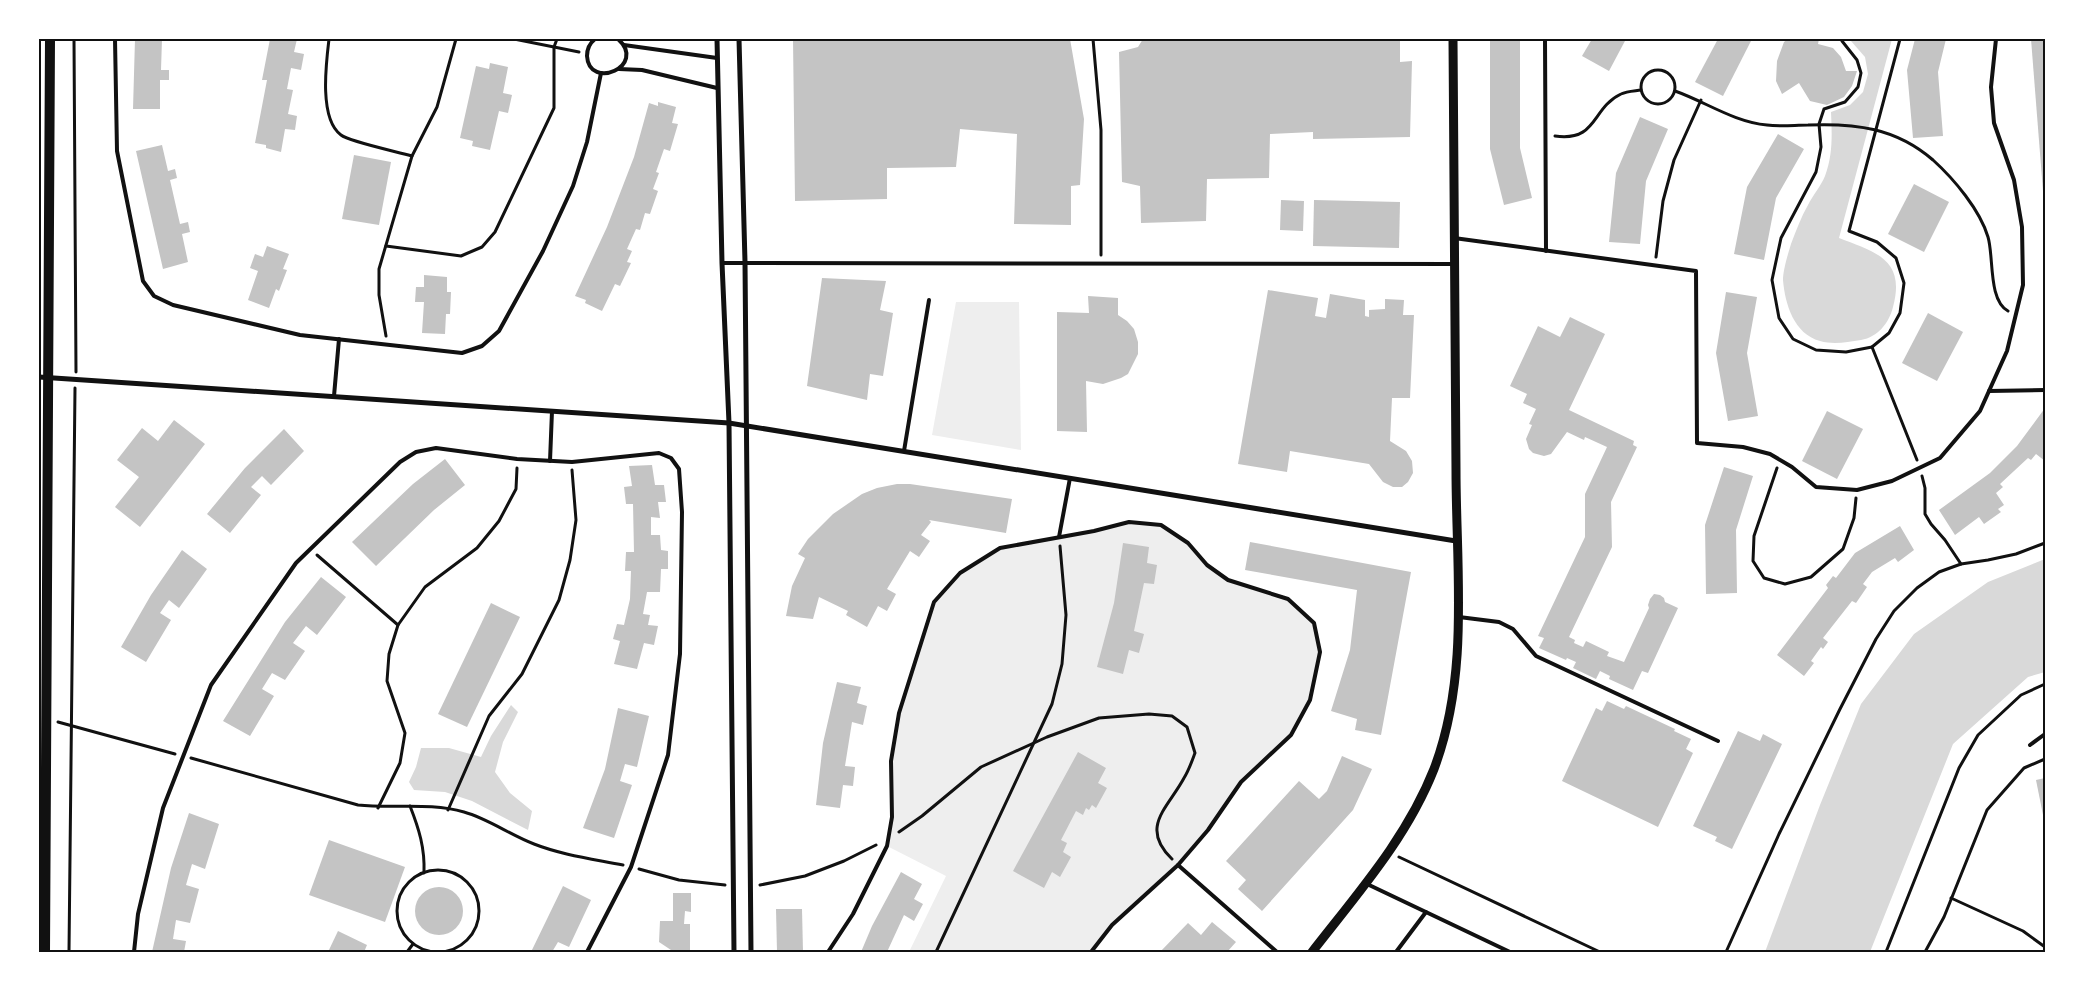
<svg xmlns="http://www.w3.org/2000/svg" width="2084" height="991" font-family="'Golos Text',sans-serif">
<rect width="100%" height="100%" fill="#fff"/>
<!-- green -->
<g fill="#eee">
<polygon points="956,302 1019,302 1021,450 932,435"/>
<polygon points="1129,522 1161,525 1188,543 1207,565 1228,580 1288,599 1314,623 1320,652 1310,700 1291,735 1241,782 1208,830 1178,865 1112,925 1091,952 909,952 946,876 887,846 892,817 891,761 899,713 934,602 960,573 1000,548 1094,531"/>
</g>
<!-- water -->
<g fill="#d9d9d9">
<path d="M 1853,39 L 1892,39 L 1839,238 C 1875,252 1906,259 1893,307 C 1889,323 1878,337 1861,340 C 1847,342 1834,345 1820,341 C 1794,334 1785,304 1783,280 C 1783,270 1788,254 1791,244 C 1796,231 1801,217 1808,205 C 1813,195 1821,186 1825,176 C 1833,155 1832,134 1831,112 L 1850,105 L 1863,92 L 1868,74 L 1865,57 L 1851,41 Z"/>
<polygon points="2045,559 2045,672 2028,677 1953,744 1870,952 1765,952 1820,805 1861,704 1914,634 1988,582"/>
<polygon points="511,705 518,712 503,742 495,772 510,793 532,811 528,830 472,801 445,792 414,790 409,782 416,767 421,748 449,748 481,757 491,736"/>
</g>
<!-- building -->
<g fill="#c4c4c4">
<polygon points="135,39 162,39 161,70 169,70 169,80 160,80 160,109 133,109"/>
<polygon points="270,39 297,39 294,52 304,54 301,70 291,68 287,89 293,90 288,114 297,116 295,130 285,129 281,152 266,148 266,145 255,143 267,80 262,80"/>
<polygon points="793,39 1070,39 1084,119 1080,185 1071,186 1071,225 1014,224 1017,134 960,129 956,167 887,168 887,199 795,201"/>
<polygon points="1143,39 1400,39 1400,62 1412,61 1410,137 1313,139 1313,132 1270,134 1269,178 1207,179 1206,221 1141,223 1140,186 1122,182 1119,52 1138,47"/>
<polygon points="1490,39 1520,39 1520,148 1532,198 1504,205 1490,149"/>
<polygon points="1592,39 1626,39 1609,71 1582,56"/>
<polygon points="1718,39 1752,39 1723,96 1695,82"/>
<polygon points="1788,39 1819,39 1818,44 1833,48 1841,57 1846,71 1857,71 1852,86 1844,97 1827,105 1810,101 1799,83 1782,94 1776,81 1777,61 1784,42"/>
<polygon points="1915,39 1946,39 1938,72 1943,136 1913,138 1907,70"/>
<polygon points="2031,39 2045,39 2045,204 2044,204"/>
<polygon points="490,63 508,67 503,93 512,95 508,113 499,111 490,150 472,146 473,141 460,138 476,66 489,69"/>
<polygon points="658,102 676,107 672,123 678,124 670,151 664,149 656,172 659,173 653,189 658,191 650,214 645,213 640,230 636,229 627,249 632,251 627,262 631,263 620,286 615,284 602,311 585,303 586,300 575,296 607,227 634,157 649,103 658,106"/>
<polygon points="1640,117 1668,129 1646,181 1640,244 1609,242 1616,173"/>
<polygon points="1778,134 1804,149 1776,198 1764,260 1734,254 1747,187"/>
<polygon points="162,145 168,171 175,169 177,178 170,180 180,224 188,222 190,232 182,234 188,262 163,269 136,151"/>
<polygon points="354,155 391,162 379,225 342,219"/>
<polygon points="1914,184 1949,202 1924,252 1888,234"/>
<polygon points="1281,200 1304,201 1303,231 1280,230"/>
<polygon points="1314,200 1400,202 1399,248 1313,246"/>
<polygon points="267,246 289,254 283,269 287,270 279,291 276,289 269,308 248,300 258,271 250,268 255,254 263,257"/>
<polygon points="424,275 447,277 447,292 451,292 450,314 446,314 445,334 422,333 424,302 415,302 416,287 424,287"/>
<polygon points="822,278 886,281 880,310 893,313 883,376 870,374 867,400 807,386"/>
<polygon points="1268,290 1318,298 1315,316 1326,318 1330,294 1365,300 1365,316 1369,317 1369,310 1385,309 1385,299 1404,300 1403,315 1414,315 1410,398 1392,398 1390,441 1406,451 1412,461 1413,473 1408,482 1402,487 1393,487 1383,482 1369,464 1290,451 1287,472 1238,464"/>
<polygon points="1726,292 1757,297 1747,353 1758,416 1728,421 1716,353"/>
<polygon points="1088,296 1118,298 1118,315 1127,321 1134,329 1138,342 1138,354 1128,374 1121,378 1103,384 1086,381 1087,432 1057,431 1057,312 1089,313"/>
<polygon points="1928,313 1963,332 1937,381 1902,363"/>
<polygon points="1570,317 1605,334 1569,410 1634,441 1633,445 1637,447 1611,502 1612,547 1569,637 1575,640 1574,643 1583,647 1586,641 1609,652 1607,656 1624,662 1649,608 1648,605 1650,599 1654,594 1660,595 1664,598 1665,602 1678,608 1648,673 1642,671 1633,690 1609,679 1610,676 1600,671 1596,679 1573,668 1576,662 1567,658 1566,660 1539,648 1544,638 1538,636 1585,537 1585,494 1607,447 1585,437 1584,440 1567,432 1551,454 1544,456 1533,453 1529,449 1526,439 1532,425 1529,424 1536,409 1523,403 1527,394 1510,386 1538,326 1560,337"/>
<polygon points="2045,408 2045,461 2036,454 2031,460 2028,458 2000,484 2003,487 1996,493 2004,505 1998,509 2001,512 1984,524 1979,517 1955,535 1939,510 1990,473 2017,446"/>
<polygon points="1827,411 1863,429 1837,479 1802,461"/>
<polygon points="174,420 205,444 140,527 115,507 139,477 117,460 142,428 158,441"/>
<polygon points="284,429 304,451 271,485 262,476 251,487 261,495 230,533 207,514 245,468"/>
<polygon points="445,459 465,485 434,510 376,566 352,542 413,484"/>
<polygon points="652,465 655,485 664,485 666,502 658,502 660,518 651,517 651,535 660,535 661,550 668,551 668,569 661,569 660,592 647,592 643,614 650,615 648,625 658,626 654,645 644,643 637,669 614,664 620,641 613,639 617,624 624,625 630,599 631,571 625,571 626,552 634,552 633,504 626,504 624,487 632,486 629,466"/>
<polygon points="1724,467 1753,476 1736,530 1737,593 1706,594 1705,525"/>
<polygon points="897,484 910,484 1012,499 1006,533 929,520 931,522 921,535 930,541 919,557 910,551 887,589 896,594 887,611 878,606 867,627 846,615 848,611 819,597 813,619 786,616 792,586 805,558 798,554 808,539 833,514 862,494 877,488"/>
<polygon points="1900,526 1914,550 1898,562 1895,558 1872,572 1863,584 1867,587 1856,603 1852,601 1823,638 1828,642 1823,649 1821,647 1811,661 1814,663 1804,676 1777,655 1828,588 1826,585 1833,576 1836,578 1855,553"/>
<polygon points="1250,542 1411,572 1381,735 1355,730 1357,719 1331,711 1350,650 1357,590 1245,570"/>
<polygon points="1123,543 1149,547 1147,563 1157,565 1154,584 1144,583 1134,631 1144,634 1139,653 1129,650 1123,674 1097,667 1114,603"/>
<polygon points="182,550 207,569 179,608 169,600 160,613 171,620 146,662 121,647 151,595"/>
<polygon points="321,577 346,597 317,635 306,626 293,643 305,651 285,680 272,673 262,689 274,696 250,736 223,721 285,622"/>
<polygon points="491,603 520,617 467,727 438,714"/>
<polygon points="837,682 861,687 857,703 867,706 863,725 852,722 845,766 855,767 853,786 843,785 840,808 816,805 823,743"/>
<polygon points="1607,701 1624,709 1626,706 1675,729 1674,731 1691,739 1686,749 1693,753 1658,827 1562,781 1596,708 1602,711"/>
<polygon points="618,708 649,716 637,767 625,764 620,781 632,785 614,838 583,828 605,769"/>
<polygon points="1738,731 1760,741 1763,734 1782,744 1732,849 1715,841 1717,837 1693,826"/>
<polygon points="1078,752 1106,768 1098,783 1107,788 1096,808 1092,805 1089,810 1086,808 1083,815 1076,811 1061,840 1067,843 1063,852 1071,857 1060,877 1052,872 1044,888 1013,871"/>
<polygon points="1342,756 1372,769 1353,810 1262,911 1238,889 1246,880 1226,861 1299,781 1319,799 1327,791"/>
<polygon points="2045,778 2045,820 2044,820 2036,780"/>
<polygon points="189,813 219,824 205,869 192,864 186,885 199,889 190,923 176,920 173,939 186,941 184,952 152,952 171,868"/>
<polygon points="329,840 405,867 385,922 309,895"/>
<polygon points="901,872 922,884 914,899 923,904 914,921 904,915 887,952 861,952 872,926"/>
<polygon points="563,886 591,900 569,947 558,942 552,952 531,952"/>
<circle cx="439" cy="911" r="24"/>
<polygon points="673,893 691,893 691,912 685,911 684,924 690,924 690,950 671,950 659,942 660,921 673,921"/>
<polygon points="776,909 802,909 803,952 777,952"/>
<polygon points="1212,922 1236,942 1227,952 1160,952 1188,923 1201,935"/>
<polygon points="338,931 367,945 364,952 328,952"/>
</g>
<g fill="none" stroke-linecap="round" stroke-linejoin="round">
<!-- path -->
<g stroke="#111" stroke-width="3">
<polyline points="74,39 76,372"/>
<path d="M 329,39 C 326,64 319,119 341,135 C 350,142 399,152 412,156 L 379,269 L 379,295 L 386,336"/>
<polyline points="514,39 579,52"/>
<polyline points="1093,39 1101,130 1101,255"/>
<polyline points="1844,39 1842,41 1857,60 1861,73 1858,87 1845,102 1824,109 1819,124 1821,147 1816,172 1781,238 1772,280 1779,318 1793,339 1816,350 1846,352 1872,347 1889,333 1900,313 1904,283 1896,258 1877,242 1849,231 1900,39"/>
<circle cx="1658" cy="87" r="17"/>
<path d="M 1675,91 C 1706,102 1734,122 1767,125 C 1780,127 1795,125 1808,125 C 1856,123 1896,128 1933,160 C 1954,179 1980,210 1988,237 C 1994,257 1988,300 2008,311"/>
<path d="M 1555,136 C 1598,142 1591,108 1621,94 C 1627,91 1635,91 1641,90"/>
<polyline points="412,156 437,107 456,39"/>
<polyline points="386,246 461,256 482,247 495,232 554,108 554,47 557,39"/>
<polyline points="1656,257 1663,201 1674,160 1701,100"/>
<polyline points="1872,347 1917,460"/>
<polyline points="1777,468 1754,536 1753,561 1764,578 1785,584 1811,577 1843,549 1854,518 1856,498"/>
<polyline points="1922,476 1925,488 1925,514 1931,524 1945,540 1961,564"/>
<polyline points="317,555 398,625"/>
<polyline points="58,722 175,754"/>
<path d="M 191,758 L 358,805 C 393,809 429,802 464,812 C 489,819 510,835 534,844 C 562,855 593,859 623,865"/>
<path d="M 410,806 C 419,829 425,848 424,873"/>
<polyline points="378,808 400,763 405,733 387,681 389,654 398,625 425,587 477,548 499,521 516,489 517,468"/>
<polyline points="448,810 489,716 522,674 559,600 570,560 576,520 572,470"/>
<path d="M 899,832 L 922,816 L 981,767 L 1047,737 L 1099,718 L 1149,714 L 1172,716 L 1187,727 L 1195,753 C 1192,761 1189,770 1184,778 C 1168,808 1139,827 1172,859"/>
<polyline points="1399,857 1600,952"/>
<polyline points="639,869 679,880 725,885"/>
<circle cx="438" cy="911" r="41"/>
<polyline points="760,885 805,876 844,861 876,845"/>
<polyline points="1951,898 2023,931 2045,947"/>
<polyline points="69,952 75,388"/>
<polyline points="407,952 413,944"/>
<polyline points="936,952 1052,704 1062,664 1066,615 1060,546"/>
<polyline points="1726,952 1779,834 1840,709 1876,639 1894,611 1917,588 1939,572 1961,564 1988,560 2016,554 2045,543"/>
<polyline points="1886,952 1959,768 1978,735 2021,695 2045,684"/>
<polyline points="1925,952 1944,917 1987,810 2024,768 2045,759"/>
</g>
<!-- service -->
<g stroke="#111" stroke-width="4">
<polyline points="115,39 117,151 143,281 154,296 173,305 300,335 462,353 482,346 499,331 543,251 573,186 587,142 601,73"/>
<path d="M 595,39 C 590,43 587,49 587,56 C 589,91 648,66 618,39"/>
<polyline points="1545,39 1546,251"/>
<polyline points="624,45 717,58"/>
<polyline points="619,69 642,70 717,88"/>
<polyline points="1454,238 1696,271 1697,443 1743,447 1770,454 1792,467 1816,487 1857,490 1892,481 1940,458 1980,411 2007,351 2023,285 2022,227 2014,180 1994,123 1991,87 1996,39"/>
<polyline points="722,263 1454,264"/>
<polyline points="1989,391 2045,390"/>
<polyline points="334,396 339,339"/>
<polyline points="904,451 929,300"/>
<polyline points="550,461 552,411"/>
<polyline points="1059,537 1070,478"/>
<polyline points="1459,617 1499,622 1513,629 1536,656 1718,741"/>
<polyline points="2030,745 2045,734"/>
<polyline points="1178,865 1277,952"/>
<polyline points="1367,884 1510,952"/>
<polyline points="134,952 138,914 163,808 211,685 296,563 400,462 416,452 436,448 517,459 572,462 659,453 671,458 679,469 682,512 680,654 668,755 631,867 587,952"/>
<polyline points="828,952 853,914 887,846 892,817 891,761 899,713 934,602 960,573 1000,548 1094,531 1129,522 1161,525 1188,543 1207,565 1228,580 1288,599 1314,623 1320,652 1310,700 1291,735 1241,782 1208,830 1178,865 1112,925 1091,952"/>
<polyline points="1396,952 1426,912"/>
</g>
<!-- minor -->
<g stroke="#111" stroke-width="5">
<polyline points="717,39 722,263 729,423 734,952"/>
<polyline points="739,39 745,262 751,952"/>
<polyline points="39,377 729,423 1456,541"/>
</g>
<!-- tertiary -->
<path stroke="#111" stroke-width="9" d="M 1312,952 C 1357,894 1407,838 1434,769 C 1470,674 1456,570 1456,470 C 1455,326 1454,183 1453,39"/>
<!-- secondary -->
<polyline stroke="#111" stroke-width="10" points="45,952 50,39"/>
</g>
<!-- border -->
<rect width="2084" height="991" fill="none" stroke="#ffffff" stroke-width="80"/>
<rect x="40" y="40" width="2004" height="911" fill="none" stroke="#111" stroke-width="2"/>
</svg>
